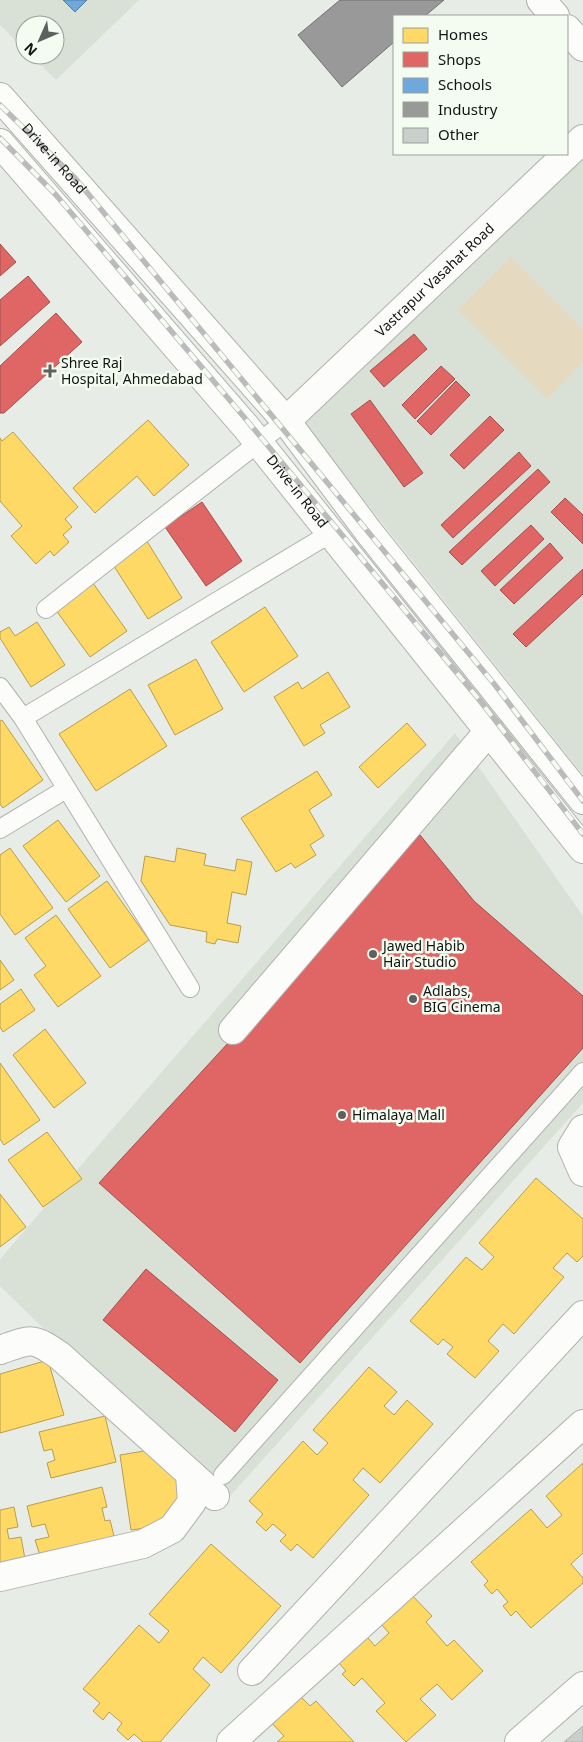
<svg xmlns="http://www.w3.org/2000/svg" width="583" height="1742" font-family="'Noto Sans',sans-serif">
<rect width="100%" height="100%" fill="#e8ece7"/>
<!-- built -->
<g fill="#d9e1d6">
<polygon points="0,0 139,0 56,80 31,55 55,55 55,25 25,25 25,50 0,25"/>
<polygon points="583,158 583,775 301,421"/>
<polygon points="455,733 583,916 583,1103 223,1504 0,1286 0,1259"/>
</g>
<!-- green -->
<polygon fill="#e5dac0" points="511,257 583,329 583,362 547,399 458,310"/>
<!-- homes -->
<g fill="#ffd966" stroke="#b89e4c">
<polygon points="148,420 189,465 154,496 137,476 95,513 73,488"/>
<polygon points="13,432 78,507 65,519 72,527 63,535 69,542 54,556 50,551 36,564 11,536 22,526 0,501 0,438 2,441"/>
<polygon points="145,538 182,598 148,619 110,560"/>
<polygon points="90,579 127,631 90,657 53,606"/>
<polygon points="265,607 298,656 244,692 211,642"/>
<polygon points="37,622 65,665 31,687 0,638 0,632 9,627 15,636"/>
<polygon points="196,659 223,709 175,735 148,685"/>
<polygon points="328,672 350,707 320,725 325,733 304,746 274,697 298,682 302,689"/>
<polygon points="130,689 167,746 96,791 59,734"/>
<polygon points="2,720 43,780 3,808 0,804 0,721"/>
<polygon points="407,723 426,745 378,788 359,767"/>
<polygon points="317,771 332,795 309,810 324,836 310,845 316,855 295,868 291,863 276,872 241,818"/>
<polygon points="58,820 100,876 66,902 23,846"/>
<polygon points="10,848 53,908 15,935 0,914 0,855"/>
<polygon points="177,848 206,854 204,865 235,871 237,859 252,862 246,895 232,892 227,923 241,926 238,943 217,939 215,944 206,942 207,932 170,925 141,881 145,856 175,862"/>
<polygon points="107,881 149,940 110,968 68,909"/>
<polygon points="56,915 101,976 58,1007 34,975 46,966 25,938"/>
<polygon points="0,960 14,980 0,990"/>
<polygon points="21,989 35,1010 3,1032 0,1027 0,1004"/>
<polygon points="45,1029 86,1083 54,1108 13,1055"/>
<polygon points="0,1063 40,1120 4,1145 0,1139"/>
<polygon points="47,1132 82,1179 43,1207 8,1160"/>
<polygon points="536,1178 583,1219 583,1256 577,1262 567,1253 553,1268 564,1277 514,1334 503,1324 488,1341 499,1351 475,1378 447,1354 453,1347 443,1339 438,1345 410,1321 466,1257 482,1270 494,1257 479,1243"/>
<polygon points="0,1194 26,1227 0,1247"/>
<polygon points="48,1360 64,1415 0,1433 0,1374"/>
<polygon points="369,1367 397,1392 384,1406 394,1415 407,1400 433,1424 380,1483 363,1468 353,1480 369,1495 313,1558 297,1544 291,1551 280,1541 286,1535 273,1524 266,1531 256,1522 263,1514 249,1501 303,1441 317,1455 328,1443 313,1430"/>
<polygon points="105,1416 116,1462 51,1478 47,1463 55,1460 52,1449 44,1451 39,1432"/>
<polygon points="150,1450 180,1470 185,1505 166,1525 131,1530 120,1455"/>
<polygon points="583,1463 583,1553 571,1564 583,1578 583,1583 531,1628 516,1611 511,1616 503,1606 508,1602 497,1589 492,1594 484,1585 488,1581 471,1562 531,1509 547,1528 562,1515 546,1496"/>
<polygon points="102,1487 107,1507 102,1508 105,1521 110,1520 114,1536 40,1555 35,1540 49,1537 45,1524 32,1527 27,1506"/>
<polygon points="14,1507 18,1527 7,1529 9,1539 21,1537 25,1559 0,1572 0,1510"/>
<polygon points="211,1544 281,1606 221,1673 203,1657 193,1669 210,1685 160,1742 143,1742 134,1734 128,1740 117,1730 122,1723 109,1712 103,1720 93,1711 100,1703 83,1689 139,1625 159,1643 169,1631 149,1614"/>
<polygon points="405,1588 432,1616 426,1622 447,1646 454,1640 483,1671 452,1700 437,1684 420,1699 436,1715 406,1742 376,1711 385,1703 362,1678 354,1686 342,1674 346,1671 332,1655 360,1629 375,1646 389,1633 374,1616"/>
<polygon points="298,1694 310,1706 316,1701 354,1742 277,1742 284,1736 269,1720"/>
</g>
<!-- shops -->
<g fill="#e06666" stroke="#a24e4c">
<polygon points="0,244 16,262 0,276"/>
<polygon points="28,276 50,302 0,346 0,300"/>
<polygon points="56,313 82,342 4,413 0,413 0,366"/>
<polygon points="414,334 427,349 384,387 370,371"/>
<polygon points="441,366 455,379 415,419 402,405"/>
<polygon points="456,381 470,395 431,435 417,421"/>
<polygon points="370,400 423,473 404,487 351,414"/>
<polygon points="490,416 504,430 464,469 450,455"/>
<polygon points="519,452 531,466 453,538 441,525"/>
<polygon points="538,469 550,482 462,565 449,552"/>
<polygon points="565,498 583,515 583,544 551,512"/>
<polygon points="202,502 242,561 206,586 165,527"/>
<polygon points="531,525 544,539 495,586 481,571"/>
<polygon points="550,543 563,558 514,604 500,590"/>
<polygon points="583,569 583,594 526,647 513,634"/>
<polygon points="420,835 474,901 583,996 583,1048 300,1363 99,1183"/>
<polygon points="146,1269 278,1380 235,1432 103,1320"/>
</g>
<!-- schools -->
<polygon fill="#6fa8dc" stroke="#537c9f" points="63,0 87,0 75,12"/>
<!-- industry -->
<polygon fill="#999" stroke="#707170" points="340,0 444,0 425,16 394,16 394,42 342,87 298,35"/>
<!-- building -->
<polygon fill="#cacfcb" stroke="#aeb2ae" points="583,1726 583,1742 564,1742"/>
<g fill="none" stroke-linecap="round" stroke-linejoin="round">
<defs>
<g id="service">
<polyline points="46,609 286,421"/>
<polyline points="0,687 23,718"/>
<polyline points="0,829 66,789"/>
<polyline points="190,988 23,718 331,533"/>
<polyline points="223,1475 583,1072"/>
</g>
<g id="minor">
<polyline points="541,0 555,16"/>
<polyline points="567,29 583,47"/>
<polyline points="233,1030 489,731"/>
<polyline points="583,1129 572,1147 583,1172"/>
<path d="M 0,1350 C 31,1339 32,1336 60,1356 L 215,1496"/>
<polyline points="0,1577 143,1544 172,1529 192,1502 190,1474"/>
<polyline points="252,1671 583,1315"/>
<polyline points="231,1742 583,1424"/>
</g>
<g id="tertiary">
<path id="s1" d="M 286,421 L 583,139"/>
<polyline points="519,1742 583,1686"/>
</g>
<g id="secondary">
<path id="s2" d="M 0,97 L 286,421 L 368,531 L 583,800"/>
<path id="s3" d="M 0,143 L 246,427 L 583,849"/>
</g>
</defs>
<!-- service casing -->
<use href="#service" stroke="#afb2ae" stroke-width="20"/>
<!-- minor casing -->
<use href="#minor" stroke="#afb2ae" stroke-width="30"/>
<!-- tertiary casing -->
<use href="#tertiary" stroke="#afb2ae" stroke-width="30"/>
<!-- secondary casing -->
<use href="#secondary" stroke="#afb2ae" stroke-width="30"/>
<!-- service -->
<use href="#service" stroke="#fcfcfb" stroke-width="18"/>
<!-- minor -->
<use href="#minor" stroke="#fcfcfb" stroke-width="28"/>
<!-- tertiary -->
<use href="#tertiary" stroke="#fcfcfb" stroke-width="28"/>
<!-- secondary -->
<use href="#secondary" stroke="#fcfcfb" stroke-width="28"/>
<defs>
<g id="rail">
<polyline points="0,105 75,178 495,685 583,801"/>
<polyline points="0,138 56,195 244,417 481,702 583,834"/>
</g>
</defs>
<!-- rail casing -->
<use href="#rail" stroke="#babbba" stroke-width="5.5"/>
<!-- rail -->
<use href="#rail" stroke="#f4fcf1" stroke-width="4" stroke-dasharray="11" stroke-linecap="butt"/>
</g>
<!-- markers -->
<g fill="#5d605c" stroke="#f4fcf1" stroke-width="2">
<path d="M47.5 363.5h5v5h5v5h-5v5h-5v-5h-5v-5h5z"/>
<circle cx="373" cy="954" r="5"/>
<circle cx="413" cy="999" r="5"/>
<circle cx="342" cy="1115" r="5"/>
</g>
<g text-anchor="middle" stroke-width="5" stroke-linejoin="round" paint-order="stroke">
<!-- street labels -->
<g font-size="14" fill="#121511" stroke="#f4fcf1">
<text dy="5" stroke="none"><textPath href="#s2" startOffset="82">Drive-in Road</textPath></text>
<text dy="5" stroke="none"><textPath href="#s1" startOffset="205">Vastrapur Vasahat Road</textPath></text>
<text dy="5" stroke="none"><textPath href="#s3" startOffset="458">Drive-in Road</textPath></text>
</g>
<!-- poi labels -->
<g font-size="14" fill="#121511" stroke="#f4fcf1" text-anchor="start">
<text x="61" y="368">Shree Raj<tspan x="61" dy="16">Hospital, Ahmedabad</tspan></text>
<text x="383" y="951">Jawed Habib<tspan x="383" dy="16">Hair Studio</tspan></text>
<text x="423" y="996">Adlabs,<tspan x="423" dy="16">BIG Cinema</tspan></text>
<text x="352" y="1120">Himalaya Mall</text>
</g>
</g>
<!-- legend -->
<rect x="393" y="15" width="175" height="140" fill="#f4fcf1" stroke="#9aa097"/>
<rect x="403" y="28" width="25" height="15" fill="#ffd966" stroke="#9aa097"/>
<text x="438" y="40" font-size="15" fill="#121511">Homes</text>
<rect x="403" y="52" width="25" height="15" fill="#e06666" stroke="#9aa097"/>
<text x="438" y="65" font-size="15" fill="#121511">Shops</text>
<rect x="403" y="78" width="25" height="15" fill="#6fa8dc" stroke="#9aa097"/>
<text x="438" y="90" font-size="15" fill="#121511">Schools</text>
<rect x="403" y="102" width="25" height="15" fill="#999999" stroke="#9aa097"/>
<text x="438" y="115" font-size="15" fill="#121511">Industry</text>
<rect x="403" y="128" width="25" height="15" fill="#cacfcb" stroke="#9aa097"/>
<text x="438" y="140" font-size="15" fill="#121511">Other</text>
<!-- north arrow -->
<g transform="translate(40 40) rotate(225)"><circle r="24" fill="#f4fcf1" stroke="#9aa097"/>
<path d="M0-4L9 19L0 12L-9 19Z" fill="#5d605c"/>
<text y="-8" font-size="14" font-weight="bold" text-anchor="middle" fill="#121511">N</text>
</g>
</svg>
